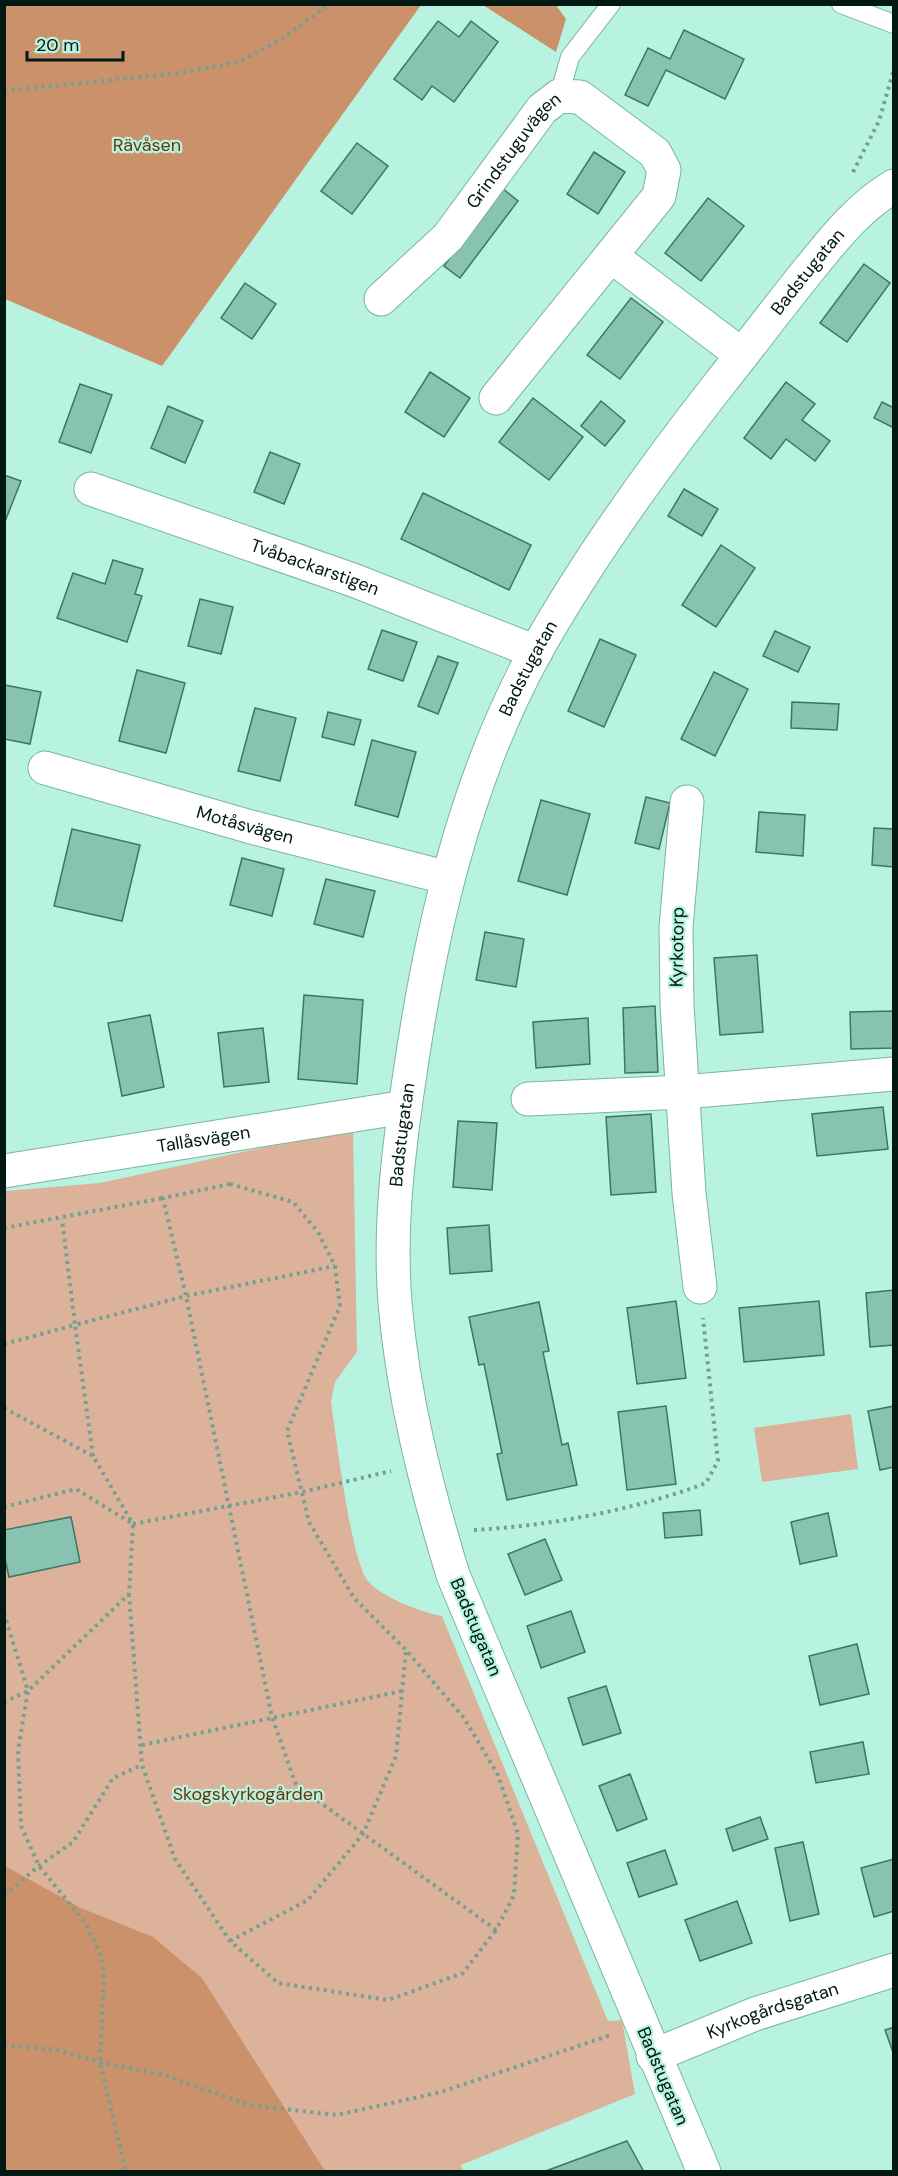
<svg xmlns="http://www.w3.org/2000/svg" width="898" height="2176" font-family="'DM Sans',sans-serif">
<rect width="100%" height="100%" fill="#b8f3e1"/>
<!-- green -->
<g fill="#dcb39a">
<path d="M 353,1128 L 357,1352 L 335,1382 L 331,1402 C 336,1435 351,1561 368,1581 C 381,1597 423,1613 442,1616 L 608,2021 L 622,2020 L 635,2094 L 461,2165 L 463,2171 L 5,2172 L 5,1191 L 100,1183 Z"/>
<polygon points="851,1414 858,1469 762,1482 754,1428"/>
</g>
<!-- forest -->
<g fill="#cb916b">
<polygon points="5,4 421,4 421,5 162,366 5,299"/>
<polygon points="483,5 556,5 566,19 556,52"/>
<polygon points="5,1866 81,1908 153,1937 202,1978 325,2171 5,2171"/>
</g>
<!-- building -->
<g fill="#88c2b1" stroke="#3d7666" stroke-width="1.5">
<polygon points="438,21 459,37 471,21 498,42 454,102 432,86 422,100 394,79"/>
<polygon points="684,30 744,59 725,99 666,70 648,106 625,95 648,48 670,59"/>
<polygon points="357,143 388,166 352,214 321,191"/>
<polygon points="594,152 625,172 598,214 567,194"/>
<polygon points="502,188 518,201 460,278 444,266"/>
<polygon points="708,198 744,226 701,281 665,253"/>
<polygon points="864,264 890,283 847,342 820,323"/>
<polygon points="245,283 276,304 252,339 221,318"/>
<polygon points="631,298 663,322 620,379 587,355"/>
<polygon points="430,372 470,398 444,437 405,412"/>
<polygon points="786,382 815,404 802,420 830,441 815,461 786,439 771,459 744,438"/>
<polygon points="80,384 112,395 91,453 59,442"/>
<polygon points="533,398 583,437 549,480 499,442"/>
<polygon points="601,401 625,421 605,446 581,426"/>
<polygon points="882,402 894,408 894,428 874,418"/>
<polygon points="168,406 203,421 185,463 151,448"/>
<polygon points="270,452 300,464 284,504 254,492"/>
<polygon points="4,475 21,481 4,524"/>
<polygon points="684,489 718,509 702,536 668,516"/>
<polygon points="423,493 531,545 509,590 401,539"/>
<polygon points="721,545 755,568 716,627 682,605"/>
<polygon points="113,560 143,569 135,594 142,596 127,642 57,618 73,573 105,584"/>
<polygon points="200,599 233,607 221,654 188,646"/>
<polygon points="382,630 417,642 403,681 368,669"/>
<polygon points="775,631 810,647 798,672 763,656"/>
<polygon points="600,639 636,655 604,727 568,711"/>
<polygon points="438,656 458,663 438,714 418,706"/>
<polygon points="137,670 185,683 166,753 119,741"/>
<polygon points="714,672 748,689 715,756 681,739"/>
<polygon points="5,685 41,692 30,744 4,739"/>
<polygon points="792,702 839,704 837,730 791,728"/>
<polygon points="255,708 296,718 280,781 238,771"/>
<polygon points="328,712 361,720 354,745 322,737"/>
<polygon points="372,740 416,752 398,817 355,805"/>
<polygon points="646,797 670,803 659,849 635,843"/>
<polygon points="541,800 590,814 567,895 518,881"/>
<polygon points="759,812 805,815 803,856 756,852"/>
<polygon points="874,828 894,829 894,867 872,865"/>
<polygon points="72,829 140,845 122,921 54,906"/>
<polygon points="242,858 284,869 272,916 230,905"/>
<polygon points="326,879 375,891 363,937 314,924"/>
<polygon points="485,932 524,939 516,987 476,980"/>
<polygon points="757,955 763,1032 720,1035 714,958"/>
<polygon points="304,995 363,1000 357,1084 298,1079"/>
<polygon points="655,1006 658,1072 625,1073 623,1008"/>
<polygon points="894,1011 894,1048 851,1049 850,1012"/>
<polygon points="150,1015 164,1087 122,1096 108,1023"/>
<polygon points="588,1018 590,1064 536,1068 533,1022"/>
<polygon points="263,1028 269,1082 224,1087 218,1033"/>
<polygon points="883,1107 888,1149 817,1156 812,1114"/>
<polygon points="651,1114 656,1192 611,1195 606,1117"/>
<polygon points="458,1121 497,1123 492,1190 453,1187"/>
<polygon points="489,1225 492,1271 450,1274 447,1228"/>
<polygon points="894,1290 894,1345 870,1347 866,1293"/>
<polygon points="676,1301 686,1378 637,1384 627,1308"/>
<polygon points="819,1301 824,1355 744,1362 739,1308"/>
<polygon points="539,1302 549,1351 543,1352 562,1445 568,1443 577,1485 507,1500 497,1454 502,1453 484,1364 479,1365 469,1317"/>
<polygon points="666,1406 676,1484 627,1490 618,1412"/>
<polygon points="894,1406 894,1467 880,1470 868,1411"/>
<polygon points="700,1510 702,1535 665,1538 663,1513"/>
<polygon points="828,1513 837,1556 800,1564 791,1522"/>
<polygon points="71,1517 80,1562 9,1577 4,1555 4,1530"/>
<polygon points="545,1539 562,1580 525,1595 508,1554"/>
<polygon points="571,1611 585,1652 541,1668 527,1626"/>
<polygon points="857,1644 869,1694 820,1705 809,1656"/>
<polygon points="606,1686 621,1733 583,1745 568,1698"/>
<polygon points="863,1742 869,1774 816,1783 810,1752"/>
<polygon points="630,1774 647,1819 617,1831 599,1786"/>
<polygon points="760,1817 768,1839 733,1851 726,1829"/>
<polygon points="803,1842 819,1914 790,1921 775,1848"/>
<polygon points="665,1850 677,1884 639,1897 627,1863"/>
<polygon points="894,1859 894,1911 874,1917 861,1868"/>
<polygon points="737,1901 752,1943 700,1961 685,1920"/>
<polygon points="894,2027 894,2055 885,2030"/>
<polygon points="627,2141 644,2172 543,2172"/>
</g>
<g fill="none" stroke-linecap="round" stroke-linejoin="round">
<defs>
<g id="lane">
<polyline points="841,4 894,24"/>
<polyline points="559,96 570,57 611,4"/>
</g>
<g id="street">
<polyline points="611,256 742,355"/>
<path id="s1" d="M 381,299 L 448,237 L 542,109 L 559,96 L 580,97 L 655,153 L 664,170 L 659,196 L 496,398"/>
<path id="s2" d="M 91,489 L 353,580 L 536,652"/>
<path id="s3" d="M 45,768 L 251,827 L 448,878"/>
<polyline points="687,802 676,927 677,1005 689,1193 700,1287"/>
<polyline points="528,1099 684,1092 894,1074"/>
<path id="s4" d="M 4,1171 L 405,1107"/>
<path id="s5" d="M 653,2056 L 755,2014 L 894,1970"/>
<path id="s6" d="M 704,2172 L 453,1575 C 426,1486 403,1397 395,1303 C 389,1228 398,1154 409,1080 C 430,933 464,782 536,651 C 589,557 654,467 720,383 C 751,344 780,305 811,267 C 836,236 859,207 894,186"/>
</g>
</defs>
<!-- lane casing -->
<use href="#lane" stroke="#7ab4a2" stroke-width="20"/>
<!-- street casing -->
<use href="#street" stroke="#7ab4a2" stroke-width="35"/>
<!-- path -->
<g stroke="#73a092" stroke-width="4" stroke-dasharray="3 4.5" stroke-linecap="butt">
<polyline points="4,91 180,73 239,62 281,39 330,4"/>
<polyline points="853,172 879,121 894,69"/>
<polygon points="230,1184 293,1202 318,1232 335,1266 340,1306 287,1431 309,1522 354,1598 406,1650 464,1718 498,1775 518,1834 514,1895 496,1930 296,1785 272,1717 186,1296 163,1198"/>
<polyline points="4,1228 163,1198"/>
<polyline points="4,1344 75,1325 62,1219"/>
<polyline points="4,1408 93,1456 133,1524 302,1492 391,1471"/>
<polyline points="93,1456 75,1325 186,1296 335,1266"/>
<polyline points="4,1507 76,1489 133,1524 129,1594 28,1691 4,1702"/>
<path d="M 474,1530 C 549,1526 635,1510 706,1483 L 718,1461 L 703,1318"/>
<polyline points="129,1594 142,1765 175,1859 230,1941 278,1983 388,2000 463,1973 496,1930"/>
<polyline points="4,1613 28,1691 18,1750 21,1826 39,1866 86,1924 101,1956 104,1978 100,2062 126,2172"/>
<polyline points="142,1745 402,1691"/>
<polyline points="4,1895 39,1866 73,1842 113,1778 142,1765"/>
<polyline points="230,1941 308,1900 363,1834 396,1756 406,1650"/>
<polyline points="4,2046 53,2049 100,2062 168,2076 249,2105 337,2115 441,2092 611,2035"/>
</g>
<!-- lane -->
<use href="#lane" stroke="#fff" stroke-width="18"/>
<!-- street -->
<use href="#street" stroke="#fff" stroke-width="33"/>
</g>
<g text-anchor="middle" stroke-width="4.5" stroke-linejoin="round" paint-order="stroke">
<!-- park labels -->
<g font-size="18" fill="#6c3507" stroke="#b8f3e1">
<text x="147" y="151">Rävåsen</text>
<text x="248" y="1800">Skogskyrkogården</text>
</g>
<!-- street labels -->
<g font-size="18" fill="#021913" stroke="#b8f3e1">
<text dy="6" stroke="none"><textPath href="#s1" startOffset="200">Grindstuguvägen</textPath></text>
<text dy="6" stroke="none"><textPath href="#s6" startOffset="2067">Badstugatan</textPath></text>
<text dy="6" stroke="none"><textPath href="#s2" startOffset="237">Tvåbackarstigen</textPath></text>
<text dy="6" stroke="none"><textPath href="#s6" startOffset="1581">Badstugatan</textPath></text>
<text dy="6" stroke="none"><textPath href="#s3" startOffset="208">Motåsvägen</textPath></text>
<text transform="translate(677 947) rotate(-89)" y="6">Kyrkotorp</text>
<text dy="6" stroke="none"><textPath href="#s6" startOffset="1095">Badstugatan</textPath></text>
<text dy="6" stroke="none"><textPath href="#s4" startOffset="202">Tallåsvägen</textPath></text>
<text transform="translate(476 1627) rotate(67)" y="6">Badstugatan</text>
<text dy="6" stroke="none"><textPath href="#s5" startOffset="128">Kyrkogårdsgatan</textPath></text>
<text transform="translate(663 2076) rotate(67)" y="6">Badstugatan</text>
</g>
</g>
<!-- border -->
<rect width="898" height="2176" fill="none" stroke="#021913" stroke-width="12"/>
<!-- scale -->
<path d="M27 51v9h96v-9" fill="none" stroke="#021913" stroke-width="3"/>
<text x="36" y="51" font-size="18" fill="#021913" stroke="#b8f3e1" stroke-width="4.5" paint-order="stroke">20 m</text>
</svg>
